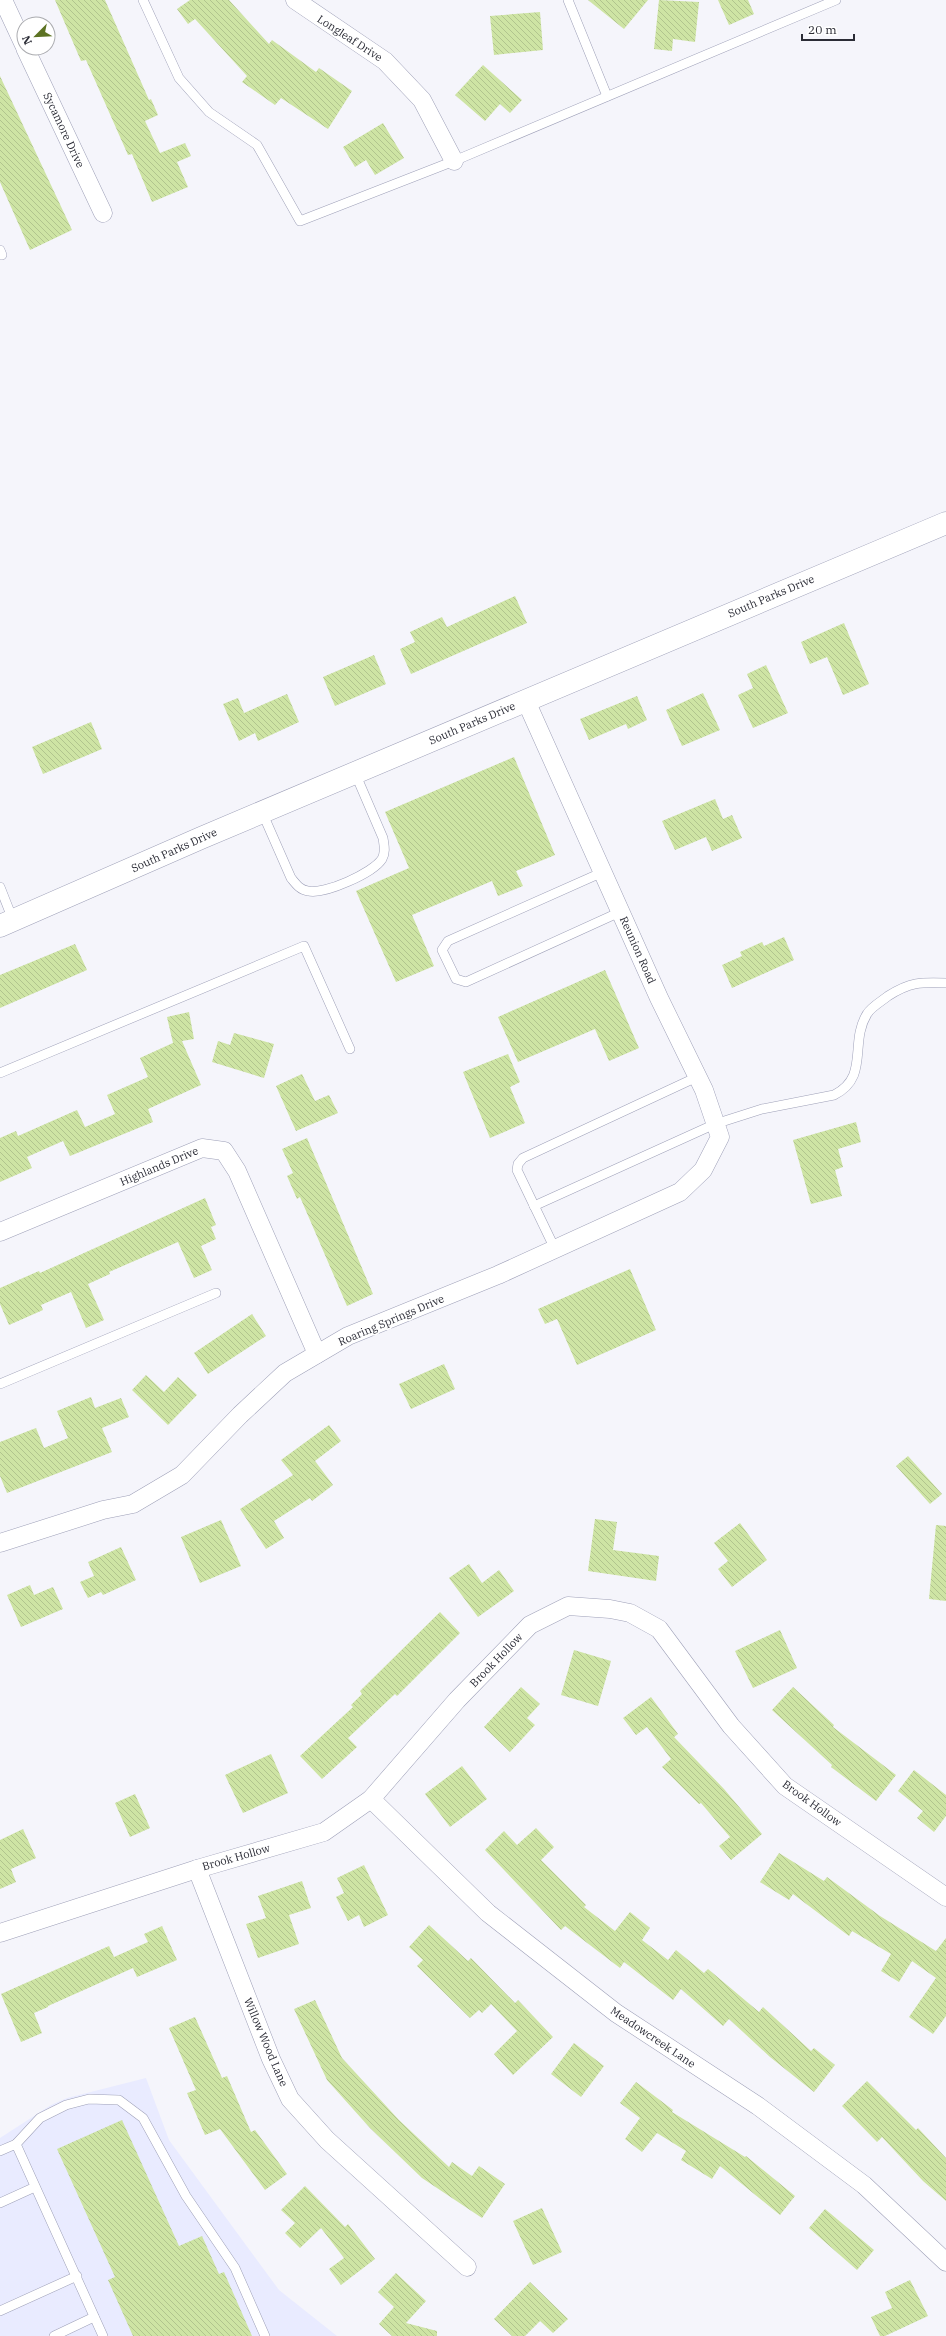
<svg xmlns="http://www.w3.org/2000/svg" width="946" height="2336" font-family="'IBM Plex Serif',serif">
<defs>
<pattern id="building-back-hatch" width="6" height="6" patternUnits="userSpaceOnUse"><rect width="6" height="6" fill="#cee4a4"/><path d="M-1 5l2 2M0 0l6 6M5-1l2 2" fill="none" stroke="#b1c48e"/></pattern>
</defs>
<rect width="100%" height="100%" fill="#f5f5fb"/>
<!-- built -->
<polygon fill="#e9ebff" points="146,2078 169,2140 279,2290 337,2336 0,2336 0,2138 51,2105 67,2098"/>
<!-- building -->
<g fill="url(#building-back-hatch)">
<polygon points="55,0 105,0 149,100 151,99 158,115 145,121 160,153 185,143 191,156 177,162 188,187 152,202 132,154 128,155 86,60 81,61"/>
<polygon points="190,0 229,0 269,44 272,40 316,72 319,68 352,91 328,129 281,98 275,105 242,82 247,76 195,19 188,24 177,9"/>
<polygon points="588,0 648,0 624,29"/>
<polygon points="659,0 699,2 695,42 673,39 672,51 654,49"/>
<polygon points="718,0 748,0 754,14 729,25"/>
<polygon points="540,12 543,50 494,55 490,16"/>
<polygon points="483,65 522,100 510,113 500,104 485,121 455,95"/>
<polygon points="0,76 72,230 30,250 0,182"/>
<polygon points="383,123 404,158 375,175 366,160 355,167 343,147"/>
<polygon points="515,596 527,623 411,674 400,649 415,642 410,632 442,617 447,627"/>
<polygon points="844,623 869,684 843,695 827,657 810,664 801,642"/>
<polygon points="374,655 386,684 335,706 323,677"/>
<polygon points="766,665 788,713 753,728 738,695 753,688 747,674"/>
<polygon points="703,693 720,730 682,746 666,710"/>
<polygon points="287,694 299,722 258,741 255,733 239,741 223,704 238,698 244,713"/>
<polygon points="637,696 647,720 628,729 626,724 589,740 580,719"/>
<polygon points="91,722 102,749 43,774 32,747"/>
<polygon points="514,757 555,855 516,871 523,886 498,896 492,881 412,915 434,966 396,982 356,891 409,868 385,812"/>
<polygon points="715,799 723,819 732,815 742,838 712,851 706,837 675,850 662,821"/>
<polygon points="784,937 794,960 732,988 722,965 742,956 740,952 762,942 764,946"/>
<polygon points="75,944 87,970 0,1008 0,975"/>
<polygon points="605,970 639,1048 609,1061 595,1029 518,1062 498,1017"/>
<polygon points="189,1012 194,1039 182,1041 201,1085 148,1109 153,1122 70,1156 63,1141 27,1157 32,1168 0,1182 0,1138 16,1131 18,1136 77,1110 85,1127 115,1114 107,1095 148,1077 140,1058 175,1042 173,1043 167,1017"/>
<polygon points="234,1033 274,1044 264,1078 212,1062 218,1041 230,1045"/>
<polygon points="508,1054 520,1082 510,1087 525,1123 490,1138 463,1072"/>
<polygon points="302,1074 315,1101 329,1095 338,1113 296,1131 276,1086"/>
<polygon points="856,1122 861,1142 838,1149 843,1167 835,1170 842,1196 811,1204 793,1140"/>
<polygon points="307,1138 373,1294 347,1306 300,1197 297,1199 287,1176 293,1173 282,1149"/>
<polygon points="205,1198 216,1225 211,1227 216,1239 201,1246 212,1270 194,1278 178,1242 109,1272 110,1274 88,1284 104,1320 86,1328 71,1292 41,1305 43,1310 9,1325 0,1304 0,1288 39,1271 40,1273"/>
<polygon points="630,1269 656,1330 577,1365 557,1319 545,1324 538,1309"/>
<polygon points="252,1314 266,1336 208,1374 194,1353"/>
<polygon points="444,1364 455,1389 411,1409 399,1384"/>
<polygon points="146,1375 164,1392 178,1377 197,1395 168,1425 132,1390"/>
<polygon points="91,1397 95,1408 121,1398 129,1417 102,1428 112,1452 7,1493 0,1476 0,1442 36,1428 44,1448 68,1438 57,1411"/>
<polygon points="329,1425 341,1441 315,1461 333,1485 312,1501 310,1498 274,1521 284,1538 266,1549 240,1509 293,1475 281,1460"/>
<polygon points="908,1456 942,1494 930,1504 896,1466"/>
<polygon points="595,1519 617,1522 613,1550 659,1556 656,1581 588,1571"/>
<polygon points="221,1520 241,1566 200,1583 181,1537"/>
<polygon points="740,1523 767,1560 732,1587 718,1569 728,1561 714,1543"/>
<polygon points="936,1525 946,1526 946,1601 929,1599"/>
<polygon points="121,1547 136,1580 103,1595 101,1592 88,1598 80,1582 94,1576 88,1562"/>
<polygon points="469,1564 482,1583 499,1570 514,1591 478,1617 449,1578"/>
<polygon points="30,1585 34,1595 53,1587 63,1609 21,1627 7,1595"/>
<polygon points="440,1612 460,1633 397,1696 395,1694 348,1738 357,1747 322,1779 300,1756 353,1707 351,1705 362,1694 360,1691"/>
<polygon points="780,1630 797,1668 753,1688 735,1651"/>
<polygon points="574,1650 611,1661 598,1706 561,1695"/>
<polygon points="521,1687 540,1704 527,1718 535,1725 510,1752 484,1727"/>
<polygon points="793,1687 834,1725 833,1727 896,1775 876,1801 831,1767 832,1765 772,1710"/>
<polygon points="651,1697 678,1734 674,1737 724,1789 762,1834 731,1860 719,1846 730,1837 701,1803 699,1804 662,1767 671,1759 647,1727 636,1735 623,1718"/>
<polygon points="271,1754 288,1793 243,1813 225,1775"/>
<polygon points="462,1766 487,1799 450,1827 425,1794"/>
<polygon points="914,1770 946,1795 946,1816 934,1832 917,1818 923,1811 898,1791"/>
<polygon points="135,1794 150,1828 130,1837 115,1803"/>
<polygon points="536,1828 554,1847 541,1860 586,1905 584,1907 615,1931 630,1912 650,1928 642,1940 668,1960 676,1950 704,1973 708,1969 759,2012 763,2007 811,2051 814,2048 835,2065 814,2092 770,2057 729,2019 723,2026 681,1989 673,2000 624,1962 620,1968 565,1926 561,1930 485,1850 504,1831 517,1845"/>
<polygon points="23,1829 36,1858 11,1869 16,1882 0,1889 0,1840"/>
<polygon points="779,1853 824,1881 827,1877 880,1916 936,1951 946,1938 946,2016 933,2034 909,2017 936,1978 912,1961 899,1982 881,1971 891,1954 852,1931 849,1936 793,1894 789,1900 760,1882"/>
<polygon points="364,1865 388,1915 364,1927 359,1915 348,1921 336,1897 344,1893 337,1878"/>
<polygon points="302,1881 311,1908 289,1915 299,1944 258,1958 246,1924 266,1918 258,1896"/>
<polygon points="429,1925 468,1961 471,1958 515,2003 518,2000 553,2037 513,2075 494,2054 517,2031 491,2004 482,2013 479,2010 470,2018 417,1966 423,1960 409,1947"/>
<polygon points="162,1926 177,1960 137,1977 133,1968 48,2006 48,2007 34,2013 42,2033 21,2042 1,1994 109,1946 114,1957 148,1942 144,1934"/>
<polygon points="315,2000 342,2058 399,2120 449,2167 452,2162 472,2176 479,2166 505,2184 482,2218 422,2178 370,2128 327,2080 294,2009"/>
<polygon points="195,2017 222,2078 227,2076 251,2132 255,2130 287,2174 265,2190 220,2129 205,2135 187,2093 196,2090 169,2028"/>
<polygon points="574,2043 604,2066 581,2097 551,2074"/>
<polygon points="867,2081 916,2130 918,2128 946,2158 946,2201 923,2181 882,2137 877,2142 842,2106"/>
<polygon points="636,2082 673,2110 672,2112 745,2157 746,2156 795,2196 780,2215 720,2166 712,2179 681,2160 686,2151 657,2133 642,2152 625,2139 640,2118 620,2103"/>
<polygon points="122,2120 179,2246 202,2236 219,2274 224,2272 252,2336 133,2336 108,2280 115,2277 57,2149"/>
<polygon points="305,2186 345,2227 348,2224 375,2259 341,2285 329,2269 344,2258 321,2228 300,2248 285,2233 295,2223 281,2210"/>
<polygon points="542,2208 562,2252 533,2265 513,2221"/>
<polygon points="825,2209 874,2250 857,2270 809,2228"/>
<polygon points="396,2273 426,2301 406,2323 437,2331 437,2336 392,2336 379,2324 394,2307 378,2292"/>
<polygon points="910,2280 928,2316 885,2336 880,2336 871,2317 892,2308 885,2292"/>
<polygon points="530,2282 568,2319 553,2333 540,2321 525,2336 512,2336 494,2319"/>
</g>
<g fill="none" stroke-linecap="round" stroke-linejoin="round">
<defs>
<g id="lane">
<polyline points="143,0 179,78 209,112 257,145 300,221 454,161 836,0"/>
<polyline points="568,0 607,96"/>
<polyline points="0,250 2,255"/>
<path d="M 262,812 L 291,878 C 296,884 300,890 308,891 C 324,895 373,873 382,859 C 386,852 384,845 383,838 L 355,773"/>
<polyline points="603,872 448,941 442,950 456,979 466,982 620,912"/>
<polyline points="0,887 13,920"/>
<polyline points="0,1073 304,946 350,1049"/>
<path d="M 534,1206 L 715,1124 L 762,1109 L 834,1095 C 870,1077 849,1043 867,1014 C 871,1007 882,1001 888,996 C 910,982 920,982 946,983"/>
<polyline points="555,1249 517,1170 518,1164 523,1158 697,1077"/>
<polyline points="0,1384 216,1293"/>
<polyline points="16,2144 40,2118 66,2105 89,2099 119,2100 143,2118 186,2196 235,2268 265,2336"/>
<polyline points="0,2151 16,2144 103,2336"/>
<polyline points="0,2203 35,2187"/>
<polyline points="0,2311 77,2276"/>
<polyline points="54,2336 94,2317"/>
</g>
<g id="street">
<polyline points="3,0 24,45"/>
<polyline points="295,0 385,61 422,100 454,161"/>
<polyline points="25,48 103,213"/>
<polyline points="0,1232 202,1148 224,1151 237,1171 317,1354"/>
<polyline points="0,1543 103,1510 133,1504 182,1475 240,1415 285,1373 348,1336 498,1275 680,1192 703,1170 720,1137 704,1090 659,998 526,701"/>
<polyline points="371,1799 488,1913 616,2013 758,2106 864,2185 946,2262"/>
<polyline points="197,1869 271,2059 290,2099 327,2140 467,2267"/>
<polyline points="0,1933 197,1869 324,1832 371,1799 457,1700 530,1625 568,1606 610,1609 630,1613 659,1629 731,1726 785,1786 946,1897"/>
</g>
<polyline id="secondary" points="0,926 201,838 946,523"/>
</defs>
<!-- lane casing -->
<use href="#lane" stroke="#9ea0b8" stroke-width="10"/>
<!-- street casing -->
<use href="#street" stroke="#9ea0b8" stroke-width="19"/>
<!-- secondary casing -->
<use href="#secondary" stroke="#9ea0b8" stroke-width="23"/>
<!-- lane -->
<use href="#lane" stroke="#fff" stroke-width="9"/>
<!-- street -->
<use href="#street" stroke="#fff" stroke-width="18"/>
<!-- secondary -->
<use href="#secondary" stroke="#fff" stroke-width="22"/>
</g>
<g text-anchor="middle" stroke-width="3.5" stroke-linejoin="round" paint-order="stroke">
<!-- street labels -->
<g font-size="11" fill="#2b2c36" stroke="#fff">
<text transform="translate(350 38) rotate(33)" y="4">Longleaf Drive</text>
<text transform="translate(64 130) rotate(65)" y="4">Sycamore Drive</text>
<text transform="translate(771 596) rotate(-23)" y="4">South Parks Drive</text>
<text transform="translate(472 723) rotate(-23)" y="4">South Parks Drive</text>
<text transform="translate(174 850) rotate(-24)" y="4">South Parks Drive</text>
<text transform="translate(638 950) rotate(66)" y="4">Reunion Road</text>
<text transform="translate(159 1166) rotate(-23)" y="4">Highlands Drive</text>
<text transform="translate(391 1320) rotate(-23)" y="4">Roaring Springs Drive</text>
<text transform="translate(496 1660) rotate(-46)" y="4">Brook Hollow</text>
<text transform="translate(812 1803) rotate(36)" y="4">Brook Hollow</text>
<text transform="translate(236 1857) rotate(-16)" y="4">Brook Hollow</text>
<text transform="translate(653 2037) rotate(34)" y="4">Meadowcreek Lane</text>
<text transform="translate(266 2042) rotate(67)" y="4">Willow Wood Lane</text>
</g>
</g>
<!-- north arrow -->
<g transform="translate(36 36) rotate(246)"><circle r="19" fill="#ffffff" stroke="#aaabaf"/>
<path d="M0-3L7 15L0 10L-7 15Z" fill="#5d7323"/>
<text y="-6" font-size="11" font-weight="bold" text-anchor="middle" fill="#2b2c36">N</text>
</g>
<!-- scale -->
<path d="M802 34v6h52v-6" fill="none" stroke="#2b2c36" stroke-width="2"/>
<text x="808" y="34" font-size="12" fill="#2b2c36" stroke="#ffffff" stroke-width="3" paint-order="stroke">20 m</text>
</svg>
